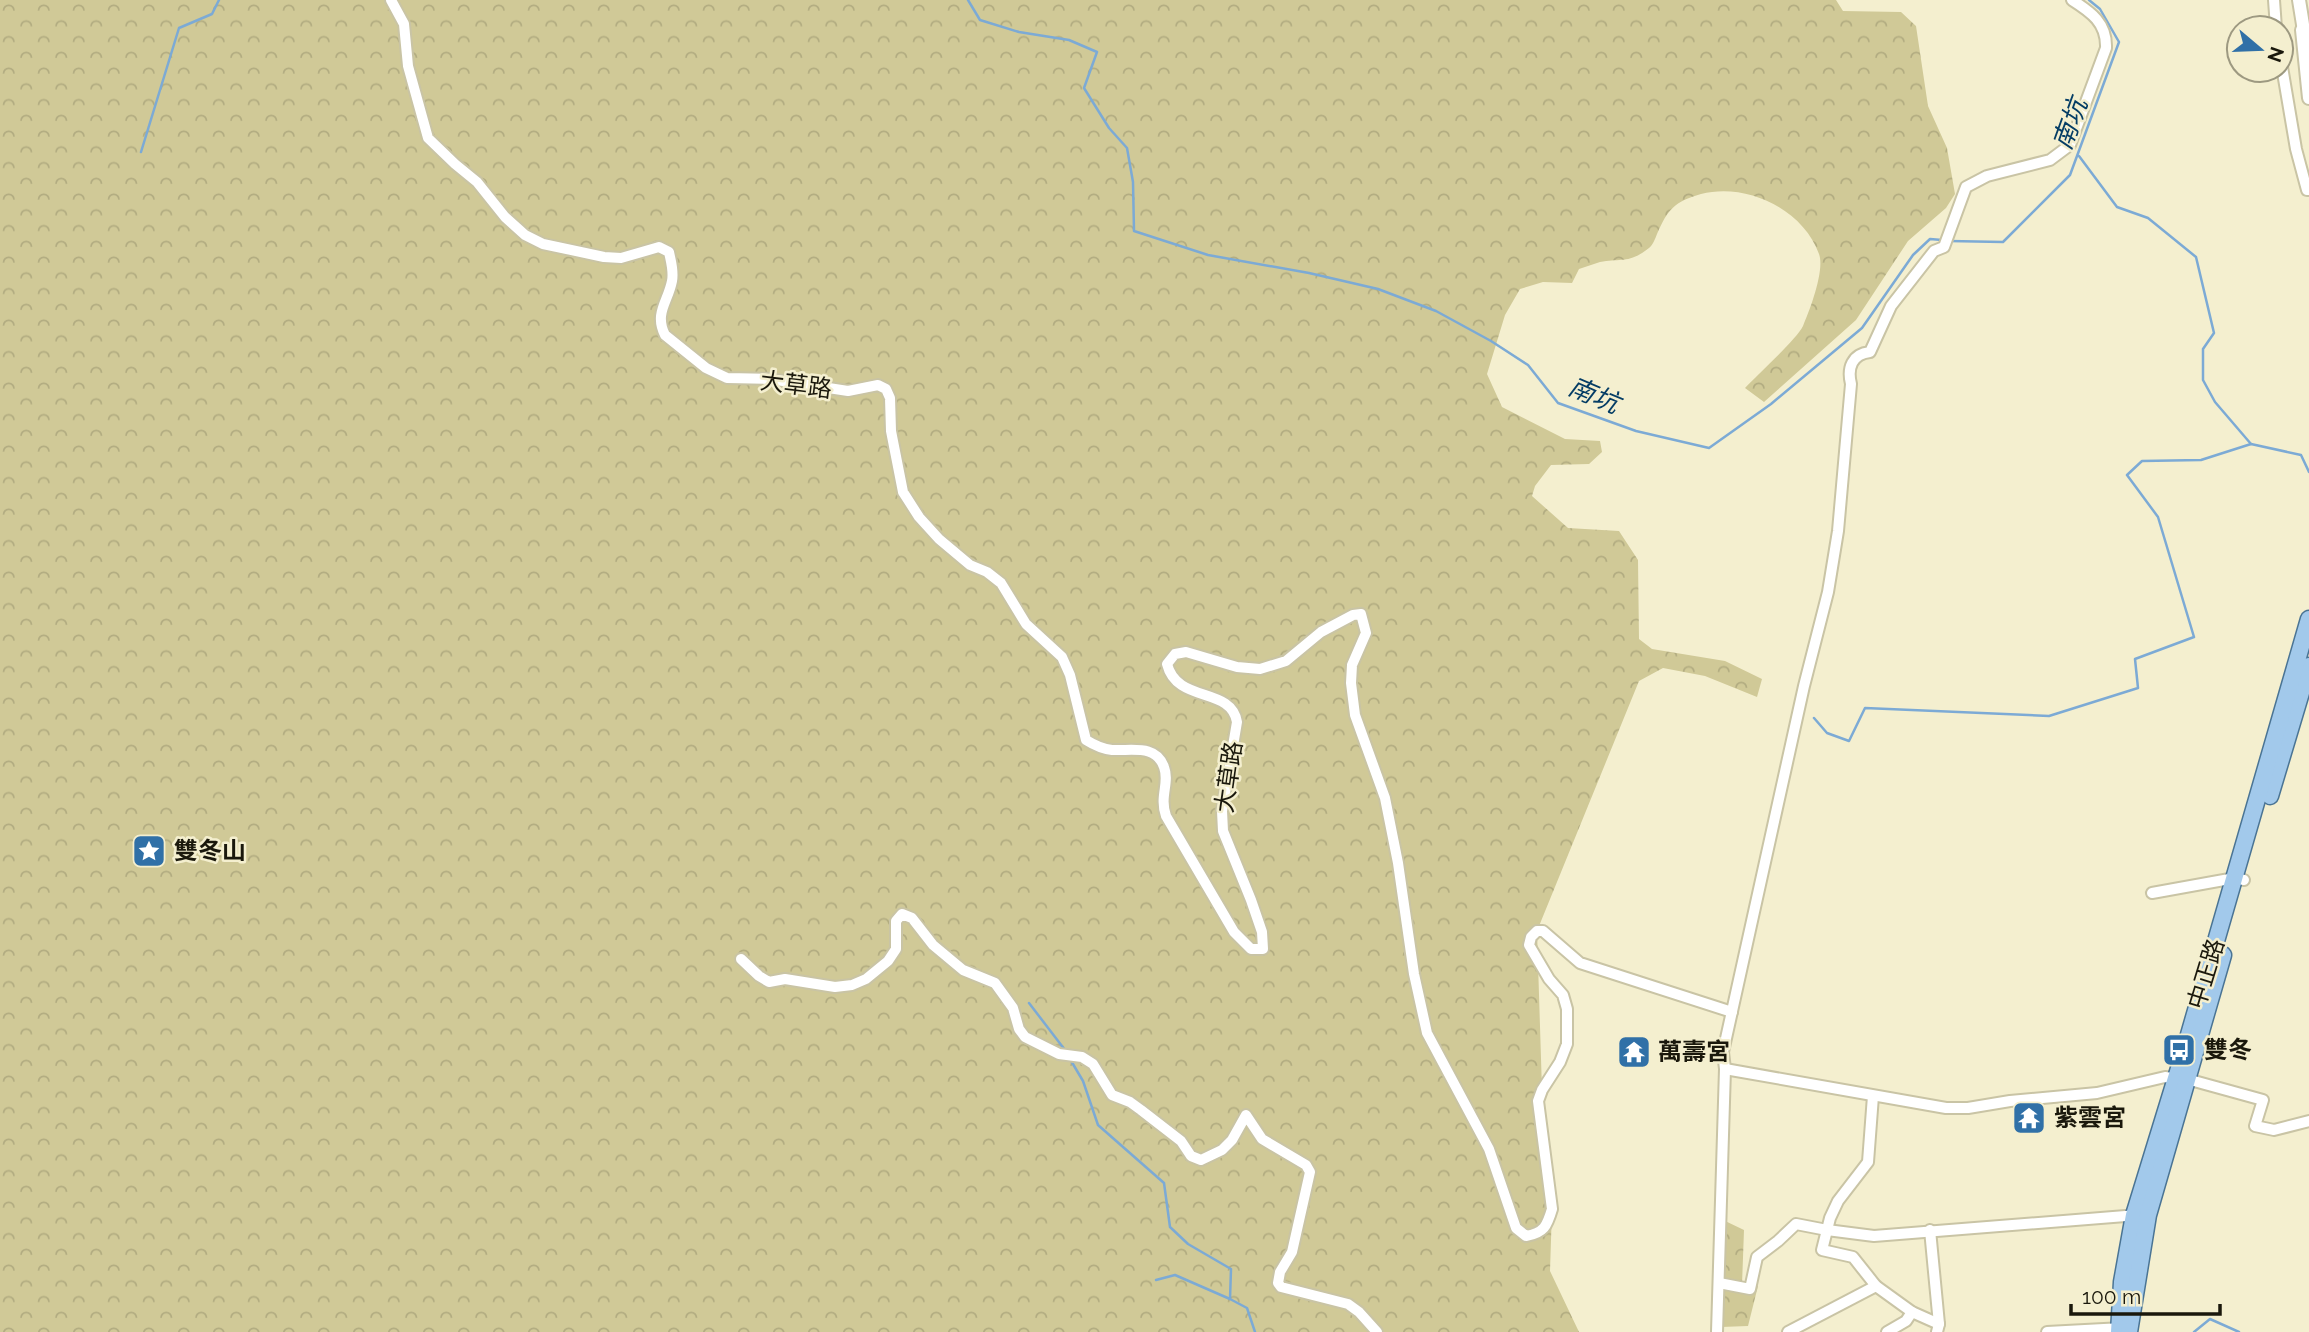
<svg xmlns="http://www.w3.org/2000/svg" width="2309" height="1332" font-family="Raleway,'Noto Sans TC',sans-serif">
<defs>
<pattern id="forest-crowns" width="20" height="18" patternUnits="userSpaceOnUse" patternTransform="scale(1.75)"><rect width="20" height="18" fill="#d0c997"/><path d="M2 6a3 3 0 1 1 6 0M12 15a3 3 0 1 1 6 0" fill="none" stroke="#b2ac81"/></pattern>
</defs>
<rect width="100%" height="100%" fill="#f4efcf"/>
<!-- forest -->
<g fill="url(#forest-crowns)">
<path d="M 0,0 L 1836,0 L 1843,11 L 1901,12 L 1916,26 L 1928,106 L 1947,148 L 1955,194 L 1946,208 L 1908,241 L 1856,320 L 1764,402 L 1745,388 C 1757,375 1796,340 1803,326 C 1810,310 1825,270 1819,254 C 1803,209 1746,182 1701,194 C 1674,202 1668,209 1657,234 C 1655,239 1653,245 1649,248 C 1629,264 1621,258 1600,262 C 1593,264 1586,267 1579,269 L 1572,283 L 1543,282 L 1520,289 L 1505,315 L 1487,374 L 1502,407 L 1565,439 L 1600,441 L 1602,452 L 1589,464 L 1551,465 L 1535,486 L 1532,496 L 1568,528 L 1619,531 L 1638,560 L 1639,639 L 1652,649 L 1725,661 L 1762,679 L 1757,697 L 1705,676 L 1663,668 L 1639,681 L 1537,931 L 1542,1090 L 1552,1209 L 1550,1271 L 1579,1332 L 0,1332 Z"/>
<polygon points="1721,1219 1744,1230 1742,1285 1758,1286 1748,1326 1721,1327"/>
</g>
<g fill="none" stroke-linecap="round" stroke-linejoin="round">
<!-- stream -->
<g stroke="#7caad5" stroke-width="2.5">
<polyline points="968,0 980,20 1019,32 1069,40 1097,52 1084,88 1109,128 1127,148 1133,182 1134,231 1208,255 1309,273 1378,289 1436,311 1491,341 1528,365 1558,403 1636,431 1709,448 1771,404 1862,328 1913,255 1930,239 1942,240"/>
<polyline points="141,152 179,28 212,14 219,0"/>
<polyline points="1949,241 2003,242 2070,175 2119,42 2100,9 2089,0"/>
<polyline points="2251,444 2301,455 2309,472"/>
<polyline points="1814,718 1827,733 1849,741 1865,708 2049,716 2138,688 2135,659 2194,637 2158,517 2127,475 2142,461 2201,460 2251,444 2215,402 2203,380 2203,349 2214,333 2196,257 2148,218 2117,207 2079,156"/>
<polyline points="1029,1003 1065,1050"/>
<polyline points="1070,1059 1083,1081 1098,1125 1164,1183 1170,1227 1188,1244 1231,1269 1230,1299 1247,1308 1255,1332"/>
<polyline points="1156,1280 1175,1275 1230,1299"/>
<polyline points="2194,1332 2210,1319 2239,1332"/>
</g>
<defs>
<g id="minor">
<path d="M 391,0 L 404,24 L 408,66 L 428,138 L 455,164 L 477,182 L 505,217 L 525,235 L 543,244 L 604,257 L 621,258 L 659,247 L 669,252 C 671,262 674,271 672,281 C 668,302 654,313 665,335 L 706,368 L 727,378 L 770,379 L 848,391 L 878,385 L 886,389 L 890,398 L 891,431 L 903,492 L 919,517 L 939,539 L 970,565 L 987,572 L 1001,583 L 1026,624 L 1062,657 L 1070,675 L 1086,740 C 1094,745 1102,749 1112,750 C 1132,751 1156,744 1164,767 C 1170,783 1159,796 1166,816 L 1234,932 L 1251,949 L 1263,949 L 1262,932 L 1251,900 L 1223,831 L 1222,811 L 1237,722 C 1231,686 1177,704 1167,664 L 1175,654 L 1186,652 L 1237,667 L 1260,669 L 1286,661 L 1321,632 L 1353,615 L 1361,614 L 1366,633 L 1352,665 L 1351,683 L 1355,715 L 1385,798 L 1398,863 L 1414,974 L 1427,1033 L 1489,1149 L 1516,1228 L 1526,1236 C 1544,1233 1547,1226 1552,1209 L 1538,1101 L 1542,1090 L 1560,1062 L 1567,1044 L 1567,1009 L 1563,995 L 1549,979 L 1529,945 L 1531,937 L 1537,931 L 1543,931 L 1580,963 L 1732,1012"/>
<polyline points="2274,0 2276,28"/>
<polyline points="2281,61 2296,149 2307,190 2309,190"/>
<polyline points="2152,893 2235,878 2244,880"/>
<polyline points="741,959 759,976 769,982 785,979 835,987 852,985 866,979 888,961 896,949 896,921 902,914 912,918 933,945 963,970 995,983 1013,1008 1019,1029 1025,1037 1059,1054 1082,1057 1093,1064 1112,1095 1130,1102 1141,1110 1181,1141 1191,1156 1201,1160 1222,1150 1232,1140 1246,1115 1262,1139 1306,1165 1310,1172 1292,1252 1280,1272 1278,1283 1281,1287 1348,1304 1359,1312 1377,1332"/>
<polyline points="1725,1069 1946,1108 1968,1108 2010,1101 2097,1093 2165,1077 2194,1081 2263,1100 2255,1126 2274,1130 2309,1121"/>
<polyline points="1873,1096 1868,1162 1838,1201 1830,1218 1822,1250 1853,1257 1876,1286 1912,1312 1939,1324"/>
<polyline points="1930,1230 1939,1324 1937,1332"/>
<polyline points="1719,1283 1750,1289 1757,1257 1778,1241 1796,1224 1827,1230 1874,1236 2138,1215"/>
<path d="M 1717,1332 L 1725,1069 L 1723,1052 L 1804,686 L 1828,592 L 1838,531 L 1851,384 C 1847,368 1852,354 1870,352 L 1891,306 L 1934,251 L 1944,247 L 1966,187 L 1987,176 L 2050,160 L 2070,145 L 2106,48 C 2107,23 2091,12 2072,0"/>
<polyline points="1788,1332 1876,1286"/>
<polyline points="1887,1332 1906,1321 1912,1312"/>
<polyline points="2047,1332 2123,1328"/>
</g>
<g id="tertiary">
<polyline points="2299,0 2305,37"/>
<polyline points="2302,30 2309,98"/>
</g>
<g id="primary">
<polyline points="2270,796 2309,666"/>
<polyline points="2119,1332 2122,1282 2134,1215 2184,1052 2309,619"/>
<polyline points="2129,1332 2148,1215 2223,955"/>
</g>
</defs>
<!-- minor casing -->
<use href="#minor" stroke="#c9c4a5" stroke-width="14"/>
<!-- tertiary casing -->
<use href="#tertiary" stroke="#c9c4a5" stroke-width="16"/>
<!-- primary casing -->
<use href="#primary" stroke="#4a7494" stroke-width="19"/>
<!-- minor -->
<use href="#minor" stroke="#fff" stroke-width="10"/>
<!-- tertiary -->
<use href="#tertiary" stroke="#fff" stroke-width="12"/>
<!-- primary -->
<use href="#primary" stroke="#a2c9eb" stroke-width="16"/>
</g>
<!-- icons -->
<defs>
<symbol id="sight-square" viewBox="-11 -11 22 22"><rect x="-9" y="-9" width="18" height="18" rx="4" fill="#3070a7" stroke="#f4efcf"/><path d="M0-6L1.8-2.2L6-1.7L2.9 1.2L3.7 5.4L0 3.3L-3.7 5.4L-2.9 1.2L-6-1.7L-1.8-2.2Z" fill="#fff"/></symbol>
<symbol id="bus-square" viewBox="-11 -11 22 22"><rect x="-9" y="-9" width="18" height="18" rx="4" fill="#3070a7" stroke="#f4efcf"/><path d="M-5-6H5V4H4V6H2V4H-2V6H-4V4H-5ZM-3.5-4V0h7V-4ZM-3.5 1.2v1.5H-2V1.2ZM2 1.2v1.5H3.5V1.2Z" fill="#fff"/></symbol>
<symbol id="temple-square" viewBox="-11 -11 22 22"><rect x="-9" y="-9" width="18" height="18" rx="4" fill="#3070a7" stroke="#f4efcf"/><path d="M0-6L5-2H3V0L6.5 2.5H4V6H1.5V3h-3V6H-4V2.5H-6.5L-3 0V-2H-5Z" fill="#fff"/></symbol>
</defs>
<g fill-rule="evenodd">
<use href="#sight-square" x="130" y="832" width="38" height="38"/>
<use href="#bus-square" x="2160" y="1031" width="38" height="38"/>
<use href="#temple-square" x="1615" y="1033" width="38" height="38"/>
<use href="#temple-square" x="2010" y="1099" width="38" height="38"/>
</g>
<g text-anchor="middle" stroke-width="5" stroke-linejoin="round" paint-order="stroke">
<!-- street labels -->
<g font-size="24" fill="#1a180c" stroke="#f4efcf">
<text transform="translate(796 385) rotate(7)" y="8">大草路</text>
<text transform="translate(1229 777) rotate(-82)" y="8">大草路</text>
<text transform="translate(2206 974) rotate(-73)" y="8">中正路</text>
</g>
<!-- poi labels -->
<g font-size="24" font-weight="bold" fill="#1a180c" stroke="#f4efcf" text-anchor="start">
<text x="174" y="859">雙冬山</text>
<text x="2204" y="1058">雙冬</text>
<text x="1658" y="1060">萬壽宮</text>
<text x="2054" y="1126">紫雲宮</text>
</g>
<!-- water labels -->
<g font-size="26" font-style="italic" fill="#053d65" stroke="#f4efcf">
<text transform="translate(2070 124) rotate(-70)" y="9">南坑</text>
<text transform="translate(1594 395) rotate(23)" y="9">南坑</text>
</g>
</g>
<!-- north arrow -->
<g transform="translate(2260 49) rotate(109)"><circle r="33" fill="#f4efcf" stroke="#9d9981" stroke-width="2"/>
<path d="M0-5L12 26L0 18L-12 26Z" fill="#3070a7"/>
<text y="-10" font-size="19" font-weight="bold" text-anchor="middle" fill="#1a180c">N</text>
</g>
<!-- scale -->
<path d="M2071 1304v10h149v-10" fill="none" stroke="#1a180c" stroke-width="3.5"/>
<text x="2082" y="1304" font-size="21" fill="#1a180c" stroke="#f4efcf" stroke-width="5" paint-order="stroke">100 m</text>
</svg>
